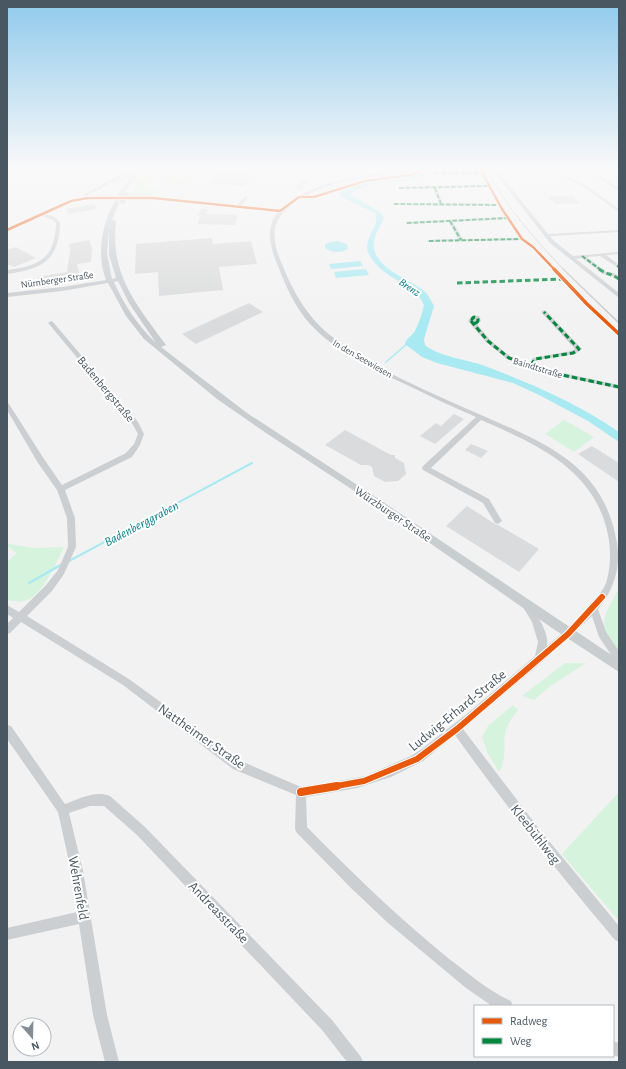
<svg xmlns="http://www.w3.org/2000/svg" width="626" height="1069" font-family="'Alegreya Sans',sans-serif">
<rect width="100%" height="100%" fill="#f3f2f2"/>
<!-- green -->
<g fill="#d6f3de">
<polygon points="146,169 162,169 143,187 159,190 151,198 127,198"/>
<polygon points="171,169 199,169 196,175 199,178 189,182 192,185 157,182"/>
<polygon points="564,420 594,437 574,452 545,434"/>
<path d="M 7,544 L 36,548 L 64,547 C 56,563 44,591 29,599 C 22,603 14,601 7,600 L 7,562 L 17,553 L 7,546 Z"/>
<path d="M 619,588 L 619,651 C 593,627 606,614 619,588 Z"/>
<polygon points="565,663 586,663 549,687 534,700 522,696"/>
<path d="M 513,705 L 518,710 C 513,716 509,722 506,729 C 502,744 508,756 499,772 L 488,754 L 482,737 L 488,726 Z"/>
<polygon points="619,792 619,921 562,854"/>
</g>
<!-- water -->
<g fill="#a9eaf2">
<path d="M 425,169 L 431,169 C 427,185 383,181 370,185 C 363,187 356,190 350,194 L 381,213 L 384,218 C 381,226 375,233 374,241 C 370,267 408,278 424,291 C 429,295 431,301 434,306 L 424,339 L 425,345 C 439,357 466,359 485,366 C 532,384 577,403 619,432 L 619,442 L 588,421 L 541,396 L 513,383 L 437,363 L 422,357 L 405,344 C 406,338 412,336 415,331 C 419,323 422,314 424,305 C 415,283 387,281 372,259 C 357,240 382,228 375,213 L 342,197 L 339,194 C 351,177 399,179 419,175 L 424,172 Z"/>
<path d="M 338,241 L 347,244 L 348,249 C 340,253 332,253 325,248 L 325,244 L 331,242 Z"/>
<polygon points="360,261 363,266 331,269 329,264"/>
<polygon points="366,269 369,275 336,278 334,272"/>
</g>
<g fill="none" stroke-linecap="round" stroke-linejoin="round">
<!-- stream-far2 -->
<polyline stroke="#a9eaf2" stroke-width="1.5" points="386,362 408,343"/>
<!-- stream-far1 -->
<g stroke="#a9eaf2" stroke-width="2">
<polyline points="69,561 252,463"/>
<polyline points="55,568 61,565"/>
</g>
<!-- stream -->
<polyline stroke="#a9eaf2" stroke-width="2.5" points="29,583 57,567"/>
</g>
<!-- building -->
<g fill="#dadbdc">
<polygon points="223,169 258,169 244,186 210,183"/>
<polygon points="301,180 308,180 302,190 295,189"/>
<polygon points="549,196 573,196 580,204 555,204"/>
<polygon points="94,204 97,209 69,214 66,209"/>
<polygon points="201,209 208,209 206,214 238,215 235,225 198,224 201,215 198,215"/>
<polygon points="212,238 213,244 251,241 257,264 219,267 223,290 159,296 158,272 135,274 136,244"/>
<polygon points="89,240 92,248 91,262 77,264 81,279 40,287 38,277 67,272 70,250 69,244"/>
<polygon points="16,247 36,258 14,267 10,265 7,266 7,250"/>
<polygon points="249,303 263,312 196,344 182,334"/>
<polygon points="454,414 464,419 435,444 420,436 436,423 441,426"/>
<polygon points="345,430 391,455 395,455 395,458 404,463 406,474 398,481 385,482 374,476 372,467 368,465 361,465 325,445"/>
<polygon points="471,444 488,451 481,458 465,450"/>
<polygon points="592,446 619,463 619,482 578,454"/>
<polygon points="467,506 495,524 498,525 539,549 519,572 446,526"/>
</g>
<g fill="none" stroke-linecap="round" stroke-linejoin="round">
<!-- minor -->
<g fill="#cccfd2" fill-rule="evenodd">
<path d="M 126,169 L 131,169 C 117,180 104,187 88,195 L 87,197 L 153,197 L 237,205 L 246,196 L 248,197 L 241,206 L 280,210 C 309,184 345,178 381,173 C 390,172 400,169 409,169 C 399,174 385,175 374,177 C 343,181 308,187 285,211 C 269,226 274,246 282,264 C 294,294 309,320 335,339 C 374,369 427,391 472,411 C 537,440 601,460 616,538 C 622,564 615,589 598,609 L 606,632 L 619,651 L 619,663 L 616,662 L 599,637 L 592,616 L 542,662 L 463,729 L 540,830 L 619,926 L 619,942 L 615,940 C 559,874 506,806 455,735 L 423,761 L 391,777 L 357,788 L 306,797 L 307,827 C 352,873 398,917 448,958 C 468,973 487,990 511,1001 L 513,1006 L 492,1006 L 466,988 L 388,923 L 351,888 L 297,833 L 295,829 L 296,795 L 233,769 L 123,685 L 21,622 L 10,633 L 7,634 L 7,624 L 13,618 L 7,614 L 7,605 L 19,612 L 46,585 L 58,570 L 68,547 L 67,518 L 57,490 L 38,463 L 7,410 L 7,403 L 9,404 L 44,459 L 62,485 L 126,453 L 134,444 L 138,434 L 133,425 L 49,324 L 48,323 L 51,321 L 53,322 L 138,422 L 144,434 L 140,445 L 132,457 L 65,490 L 75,518 L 76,547 L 64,574 L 52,591 L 27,616 L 129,679 L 241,761 L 301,787 L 350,779 L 365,776 L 411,756 L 423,748 L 468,713 L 535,656 L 538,642 L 532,622 L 521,604 L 522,601 L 525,600 L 528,601 C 535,612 550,633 547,646 C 560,635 575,623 587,609 C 588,608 589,606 590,604 C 596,598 603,591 606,583 C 611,567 611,550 608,535 C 595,469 536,444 481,420 L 431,468 L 489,499 L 502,521 L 498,524 L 495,523 L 483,503 L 423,470 L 422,468 L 423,466 L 476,417 C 452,407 430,396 407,385 C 373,369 336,352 310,324 C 295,307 286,287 278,266 C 270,247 265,229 278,212 L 153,199 L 88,199 L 72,202 L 45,214 L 55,217 L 60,223 C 59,261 42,269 7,274 L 7,270 C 40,266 55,258 56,223 L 51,219 L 42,216 L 7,231 L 7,228 L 70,200 L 82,198 C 88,190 99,187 107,182 C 114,179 120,173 126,169 Z"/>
<path d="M 478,169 L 482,169 L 484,172 L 504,209 L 524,238 L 535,246 L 535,248 L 531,248 L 521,240 L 429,242 L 427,241 L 427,240 L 458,239 L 449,222 L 407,224 L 405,223 L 407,222 L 505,217 L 498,206 L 394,205 L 392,204 L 394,203 L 439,203 L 433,188 L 398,189 L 399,187 L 487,185 L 481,174 L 435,174 L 433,173 L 435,172 L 480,172 ZM 488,187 L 497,204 L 443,203 L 437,188 ZM 507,219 L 519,238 L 463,239 L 453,222 Z"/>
<polygon points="492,169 496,169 548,234 619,230 619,232 550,236 554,241 573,256 619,252 619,254 606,255 619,265 619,268 600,256 587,257 606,272 614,273 619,277 619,281 611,275 603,274 582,258 576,259 619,293 619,298 550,243"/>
<polygon points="545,169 550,169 584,184 619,209 619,212 582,186"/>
<polygon points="598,175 619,188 619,191 597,177"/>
<polygon points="572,290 576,290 619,331 619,336 617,335 572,292"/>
<polygon points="544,310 546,311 582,349 575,354 537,360 535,364 563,373 619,385 619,389 560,376 507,359 486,342 468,321 472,316 479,316 481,321 477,324 490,340 511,357 530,363 533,358 571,351 575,349 542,313 541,312"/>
<path d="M 7,725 L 11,726 L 65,804 C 79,799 95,790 110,796 L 145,827 L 332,1020 L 361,1057 L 363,1062 L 347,1062 L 322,1030 L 137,835 L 104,806 L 90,806 L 69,813 L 83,871 L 107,1015 L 119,1062 L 105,1062 L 93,1015 L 79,924 L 7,940 L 7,928 L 77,912 L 71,871 L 58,812 L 7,739 Z"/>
<polygon points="613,1041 619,1043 619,1057 613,1055"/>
</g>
<!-- major -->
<g fill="#c8cdd0" fill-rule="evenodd">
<polygon points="137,169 141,169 122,196 118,196 117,195 131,177 113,182 111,181 134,173"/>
<path d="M 115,200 L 120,201 L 112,220 L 116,221 C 110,275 136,304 166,345 L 161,347 L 247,413 L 371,494 L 619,660 L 619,672 L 552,628 L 365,498 L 266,433 L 217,399 L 144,339 L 126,316 L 108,283 L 62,291 L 7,297 L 7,293 L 62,287 L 106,280 C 96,253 102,225 115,200 ZM 109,230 L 109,255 L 116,278 L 112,279 L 107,253 ZM 118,281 L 129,303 L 156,343 C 138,326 124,305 114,282 Z"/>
</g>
<!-- rail-far1 -->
<path stroke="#c7c9cb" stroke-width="1" d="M 487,169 C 505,207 536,240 564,270"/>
<!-- rail -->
<polyline stroke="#c7c9cb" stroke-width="1.5" points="563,269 619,323"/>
<!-- major-bridge -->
<polyline stroke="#c8cdd0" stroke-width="5.5" points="123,201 126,195"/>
<!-- quiet-far1 -->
<g stroke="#00873e" stroke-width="2" stroke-dasharray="4.5 2" stroke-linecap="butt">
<polyline points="435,173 483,173"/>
<polyline points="399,188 489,186"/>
<polyline points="435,188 441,204"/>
<polyline points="394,204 499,205"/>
<polyline points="450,221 461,240"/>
<polyline points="407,223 508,218"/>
<polyline points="429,241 522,239"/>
<polyline points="582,256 601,270"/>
<polyline points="617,266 619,267"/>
</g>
<!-- quiet -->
<g stroke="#00873e" stroke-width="3" stroke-dasharray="5.5 3" stroke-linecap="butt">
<path d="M 599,269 C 606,274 612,274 619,279"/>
<polyline points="457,283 563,279"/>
<circle cx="475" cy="320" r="3"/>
<polyline points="471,321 488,341 509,358 562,375 619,387"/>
<polyline points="531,365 535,359 573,353 579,349 544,312"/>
</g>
<defs>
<g id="cycleway-far3">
<polyline points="480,169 502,209 522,239 533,247 555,270"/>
<polyline points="7,230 71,201 88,198 153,198 280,211 299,197 314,197 365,181 411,175 419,172 421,169"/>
</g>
<polyline id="cycleway-far2" points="554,269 587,304 619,334"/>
<polyline id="cycleway-far1" points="331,787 364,781 417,759 457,729 568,634 602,597"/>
<polyline id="cycleway" points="301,792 337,786"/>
</defs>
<!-- cycleway-far3 casing -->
<use href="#cycleway-far3" stroke="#fff" stroke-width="4"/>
<!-- cycleway-far2 casing -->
<use href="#cycleway-far2" stroke="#fff" stroke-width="5.5"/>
<!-- cycleway-far1 casing -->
<use href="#cycleway-far1" stroke="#fff" stroke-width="8"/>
<!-- cycleway casing -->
<use href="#cycleway" stroke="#fff" stroke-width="10"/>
<!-- cycleway-far3 -->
<use href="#cycleway-far3" stroke="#e8590c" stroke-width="2.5"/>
<!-- cycleway-far2 -->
<use href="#cycleway-far2" stroke="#e8590c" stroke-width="3.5"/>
<!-- cycleway-far1 -->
<use href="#cycleway-far1" stroke="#e8590c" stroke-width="6"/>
<!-- cycleway -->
<use href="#cycleway" stroke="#e8590c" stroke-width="8"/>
</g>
<!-- sky -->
<linearGradient id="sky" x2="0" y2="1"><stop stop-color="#8fcaec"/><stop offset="0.53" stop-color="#faf9f9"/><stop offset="1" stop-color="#faf9f9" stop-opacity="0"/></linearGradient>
<rect width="626" height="319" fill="url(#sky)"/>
<g text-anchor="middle" stroke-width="4" stroke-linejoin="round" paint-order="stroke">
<!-- far-street labels -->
<g font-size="10" fill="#485761" stroke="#fff">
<text transform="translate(57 279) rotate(-8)" y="4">Nürnberger Straße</text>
<text transform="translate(363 358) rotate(30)" y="4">In den Seewiesen</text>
<text transform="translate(538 367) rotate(17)" y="4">Baindtstraße</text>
</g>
<!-- far-water labels -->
<g font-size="11" font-style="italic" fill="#067f8e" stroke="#fff">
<text transform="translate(410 287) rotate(35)" y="4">Brenz</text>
</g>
<!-- street labels -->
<g font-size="12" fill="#485761" stroke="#fff">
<text transform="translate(106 389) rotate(50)" y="4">Badenbergstraße</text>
<text transform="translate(393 514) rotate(34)" y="4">Würzburger Straße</text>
</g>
<!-- water labels -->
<g font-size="13" font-style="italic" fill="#067f8e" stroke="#fff">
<text transform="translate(141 523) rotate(-28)" y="5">Badenberggraben</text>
</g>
<!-- near-street labels -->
<g font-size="14" fill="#485761" stroke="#fff">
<text transform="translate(457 710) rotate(-39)" y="5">Ludwig-Erhard-Straße</text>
<text transform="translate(202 736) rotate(35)" y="5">Nattheimer Straße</text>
<text transform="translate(536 834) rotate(52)" y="5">Kleebühlweg</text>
<text transform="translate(79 888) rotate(80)" y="5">Wehrenfeld</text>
<text transform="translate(219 912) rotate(46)" y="5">Andreasstraße</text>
</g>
</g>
<!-- border -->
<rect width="626" height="1069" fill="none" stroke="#485761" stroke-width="16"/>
<!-- legend -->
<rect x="474" y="1005" width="140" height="52" fill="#ffffff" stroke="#b6bcc0"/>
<rect x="482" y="1018" width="20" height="6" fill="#e8590c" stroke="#b6bcc0"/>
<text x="510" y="1025" font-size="12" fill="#485761">Radweg</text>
<rect x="482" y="1038" width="20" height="6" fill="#00873e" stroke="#b6bcc0"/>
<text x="510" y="1045" font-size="12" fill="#485761">Weg</text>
<!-- north arrow -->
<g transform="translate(32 1037) rotate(160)"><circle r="19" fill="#ffffff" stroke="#b6bcc0"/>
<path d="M0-3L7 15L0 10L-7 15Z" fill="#848d94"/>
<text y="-6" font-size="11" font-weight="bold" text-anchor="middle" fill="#485761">N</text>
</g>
</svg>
